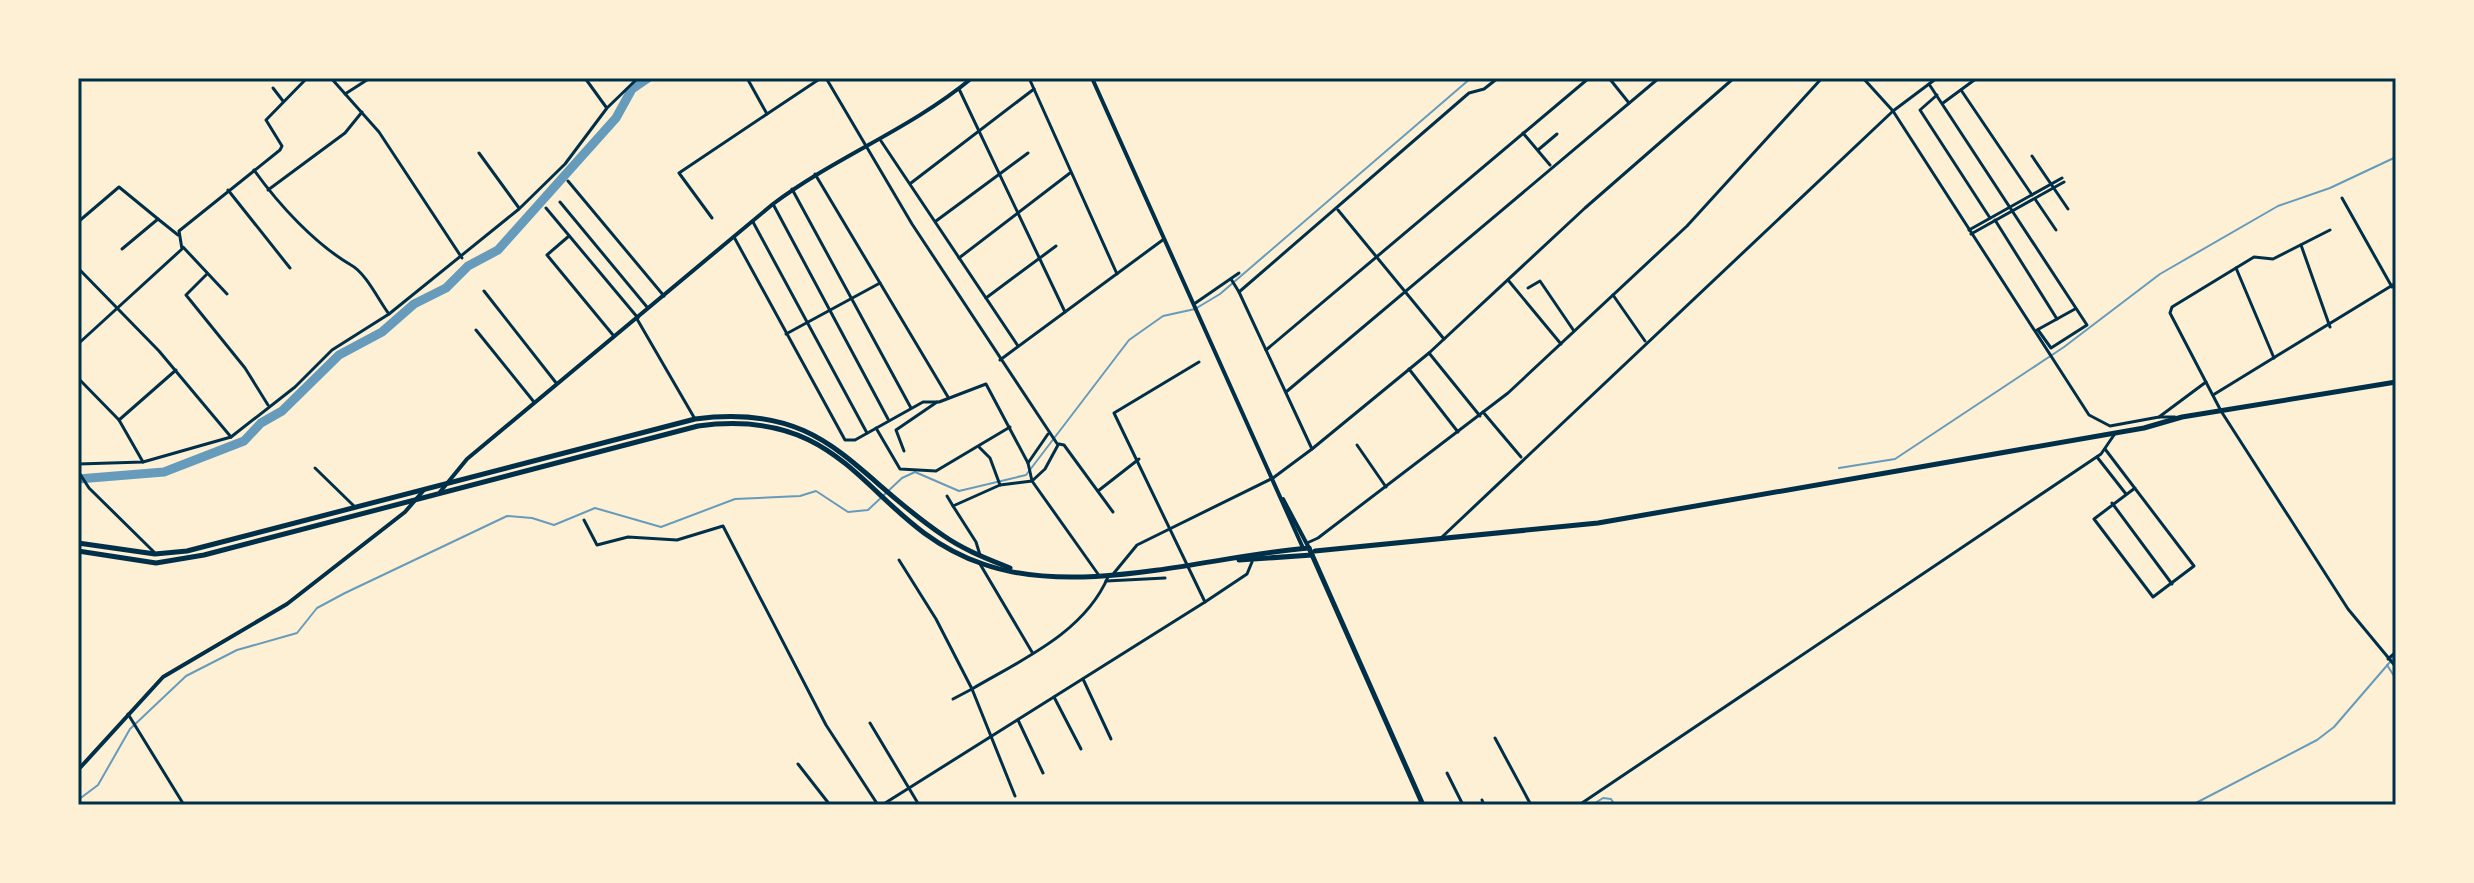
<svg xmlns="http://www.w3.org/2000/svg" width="2474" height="883" font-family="Poppins,sans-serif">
<rect width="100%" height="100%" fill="#fdf0d5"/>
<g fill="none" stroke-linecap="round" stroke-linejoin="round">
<!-- stream -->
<g stroke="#669bbc" stroke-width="2">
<polyline points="1839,468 1895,459 2064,347 2160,274 2278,206 2330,188 2396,157"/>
<polyline points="2387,665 2396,679"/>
<polyline points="78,800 98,785 130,729 186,676 237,650 297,633 317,608 345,593 507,516 532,518 554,525 595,508 661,527 735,499 800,496 816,491 848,512 868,510 902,478 915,472 959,491 1026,475 1129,340 1163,316 1195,309 1220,294 1471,78"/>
<polyline points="1592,805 1603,798 1611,799 1615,805"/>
<polyline points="2192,805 2317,740 2334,727 2396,655"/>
</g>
<!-- river -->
<polyline stroke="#669bbc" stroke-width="9" points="78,479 164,472 244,441 261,423 282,411 339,355 382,332 414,304 446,288 468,266 498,250 616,118 632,89 648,78"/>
<!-- minor -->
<g stroke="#003049" stroke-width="3">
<polyline points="331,78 379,132 462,258"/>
<polyline points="585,78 606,107"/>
<polyline points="747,78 767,114 821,78"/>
<polyline points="826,78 912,224 1058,445 1045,469 1032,481 1000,485 953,506 976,542 980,555"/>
<polyline points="1029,78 1117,274"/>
<polyline points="1609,78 1629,103"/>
<polyline points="1863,78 1893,111 2089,415 2110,426 2159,417 2206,382"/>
<polyline points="1929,84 2087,325 2051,348 2038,330"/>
<polyline points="273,88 283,101"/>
<polyline points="959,89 1065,312"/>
<polyline points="1961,90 2032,195"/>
<polyline points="345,94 370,78"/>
<polyline points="1937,95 1920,110 1990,218"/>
<polyline points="1943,103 1977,78"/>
<polyline points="1523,133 1550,165"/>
<polyline points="881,141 1018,346"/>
<polyline points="1538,150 1557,134"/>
<polyline points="479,153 519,208"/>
<polyline points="2032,156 2068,209"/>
<path d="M 254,170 C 279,205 315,244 351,265 C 366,273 379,301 389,314"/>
<polyline points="815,174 948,397"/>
<polyline points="568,181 664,296"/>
<polyline points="911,183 1034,89"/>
<polyline points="792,189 911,408"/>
<polyline points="228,190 290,268"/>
<polyline points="268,190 345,133 362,112"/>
<polyline points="2342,198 2392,287"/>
<polyline points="2035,199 2056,230"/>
<polyline points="560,202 647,307"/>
<polyline points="773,204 888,419"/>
<polyline points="546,208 638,318"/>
<polyline points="1338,210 1444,339"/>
<polyline points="712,218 679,173 767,114"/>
<polyline points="1995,220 2057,319"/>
<polyline points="936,221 1028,153"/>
<polyline points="78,222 119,187 158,219"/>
<polyline points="753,222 867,433"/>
<polyline points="1969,230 2062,178"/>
<polyline points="2330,230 2273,259 2254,257 2172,307 2170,313 2221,411 2348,609 2396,667"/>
<polyline points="1971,234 2064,182"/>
<polyline points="569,236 547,255 613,335"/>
<polyline points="734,237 845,440 855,440 923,402 939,402 986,384 1028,463 1032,481 1098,574"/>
<polyline points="2301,245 2330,327"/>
<polyline points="183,247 227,294"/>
<polyline points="122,249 158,219 178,235"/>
<polyline points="959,258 1070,173"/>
<polyline points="78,268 159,351 231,437"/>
<polyline points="2236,268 2274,358"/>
<polyline points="207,274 186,295 245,368 268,405"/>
<polyline points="1231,279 1239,292"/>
<polyline points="1508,280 1561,344"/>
<polyline points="1528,288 1540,281 1574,331"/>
<polyline points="484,291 557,384"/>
<polyline points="1613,295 1645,341"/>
<polyline points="986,298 1056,246"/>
<polyline points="1194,304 1239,273"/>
<polyline points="637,319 695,419"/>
<polyline points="476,330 534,402"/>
<polyline points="2037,330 2075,309"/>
<polyline points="786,334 880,283"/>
<polyline points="78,344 182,249 179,231 280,150 282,146 266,120 307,78"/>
<polyline points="1266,350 1589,78"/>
<polyline points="1429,353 1480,416"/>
<polyline points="1000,360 1164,239"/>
<polyline points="1199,362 1114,413 1205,602"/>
<polyline points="1409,369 1458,432"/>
<polyline points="78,378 119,420 143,462"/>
<polyline points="1286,392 1659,78"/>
<polyline points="2213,395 2396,283"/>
<polyline points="1483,412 1521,457"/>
<polyline points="2159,417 2175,417"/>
<polyline points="119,420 176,370"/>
<polyline points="876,428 900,469 936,471 1010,427"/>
<polyline points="1059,444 1064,445 1113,512"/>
<polyline points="1357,445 1386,487"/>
<polyline points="979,447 990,458 1000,485"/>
<polyline points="1312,449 1239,292 1469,93 1484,89 1498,78"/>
<polyline points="2105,449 2194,566 2153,597 2094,519 2135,488"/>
<polyline points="904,451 896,430 937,402"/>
<polyline points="2097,457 2126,494"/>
<polyline points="1028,463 1048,434"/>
<polyline points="78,464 143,462 231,437 295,387 332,350 389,314 519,209 565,164 607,108 638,78"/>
<polyline points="315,468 354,506"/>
<polyline points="78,471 89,488 154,552"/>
<polyline points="1098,491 1139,459"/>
<polyline points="947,496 953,506"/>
<polyline points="2112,503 2172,584"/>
<polyline points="584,520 597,545 628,537 677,540 723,526 826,725 878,805"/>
<polyline points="1442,537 1893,111 1937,78"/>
<polyline points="1307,543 1318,538 1508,393 1687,226 1822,78"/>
<polyline points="899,560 936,619 972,689 953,699"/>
<polyline points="980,564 1032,652"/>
<polyline points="1114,573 1137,545 1273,478 1312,449 1429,353 1585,208 1734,78"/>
<polyline points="1106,581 1165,578"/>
<polyline points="2388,659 2396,652"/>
<polyline points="1083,679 1111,739"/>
<polyline points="1054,697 1081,749"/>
<polyline points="128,714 184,805"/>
<polyline points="1018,720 1043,773"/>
<polyline points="870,723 919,805"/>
<polyline points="1495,738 1531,805"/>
<polyline points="798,764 830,805"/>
<polyline points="1447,773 1463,805"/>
<path d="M 1015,796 L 972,689 C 1021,660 1084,633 1108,577"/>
<polyline points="1482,800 1484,805"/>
<polyline points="882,805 1205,602 1247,574 1252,562"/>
<polyline points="1579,805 2101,454 2114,435"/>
</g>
<!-- tertiary -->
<g stroke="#003049" stroke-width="4">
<path d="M 440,492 L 467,459 L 773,204 C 837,156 909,130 972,78"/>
<polyline points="78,770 163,677 287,604 405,512 424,490"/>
</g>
<!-- secondary -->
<g stroke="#003049" stroke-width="4">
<polyline points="1092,78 1303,548"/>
<polyline points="1283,499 1309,548"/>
</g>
<!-- trunk -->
<g stroke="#003049" stroke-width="5">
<path d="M 78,543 L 155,554 L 187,551 L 695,419 C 826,402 850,473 944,536 C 964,550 988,559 1010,568"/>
<polyline points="1309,548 1423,805"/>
<path d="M 78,551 L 156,563 L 204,555 L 698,426 C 856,405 865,524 983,564 C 1079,598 1210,556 1309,548"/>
<polyline points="1315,551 1598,523 2144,428 2182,417 2396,382"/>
<polyline points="1239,560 1312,555"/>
</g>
</g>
<!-- border -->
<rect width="2474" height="883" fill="none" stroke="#fdf0d5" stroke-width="160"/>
<rect x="80" y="80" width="2314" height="723" fill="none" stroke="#003049" stroke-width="3"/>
</svg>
